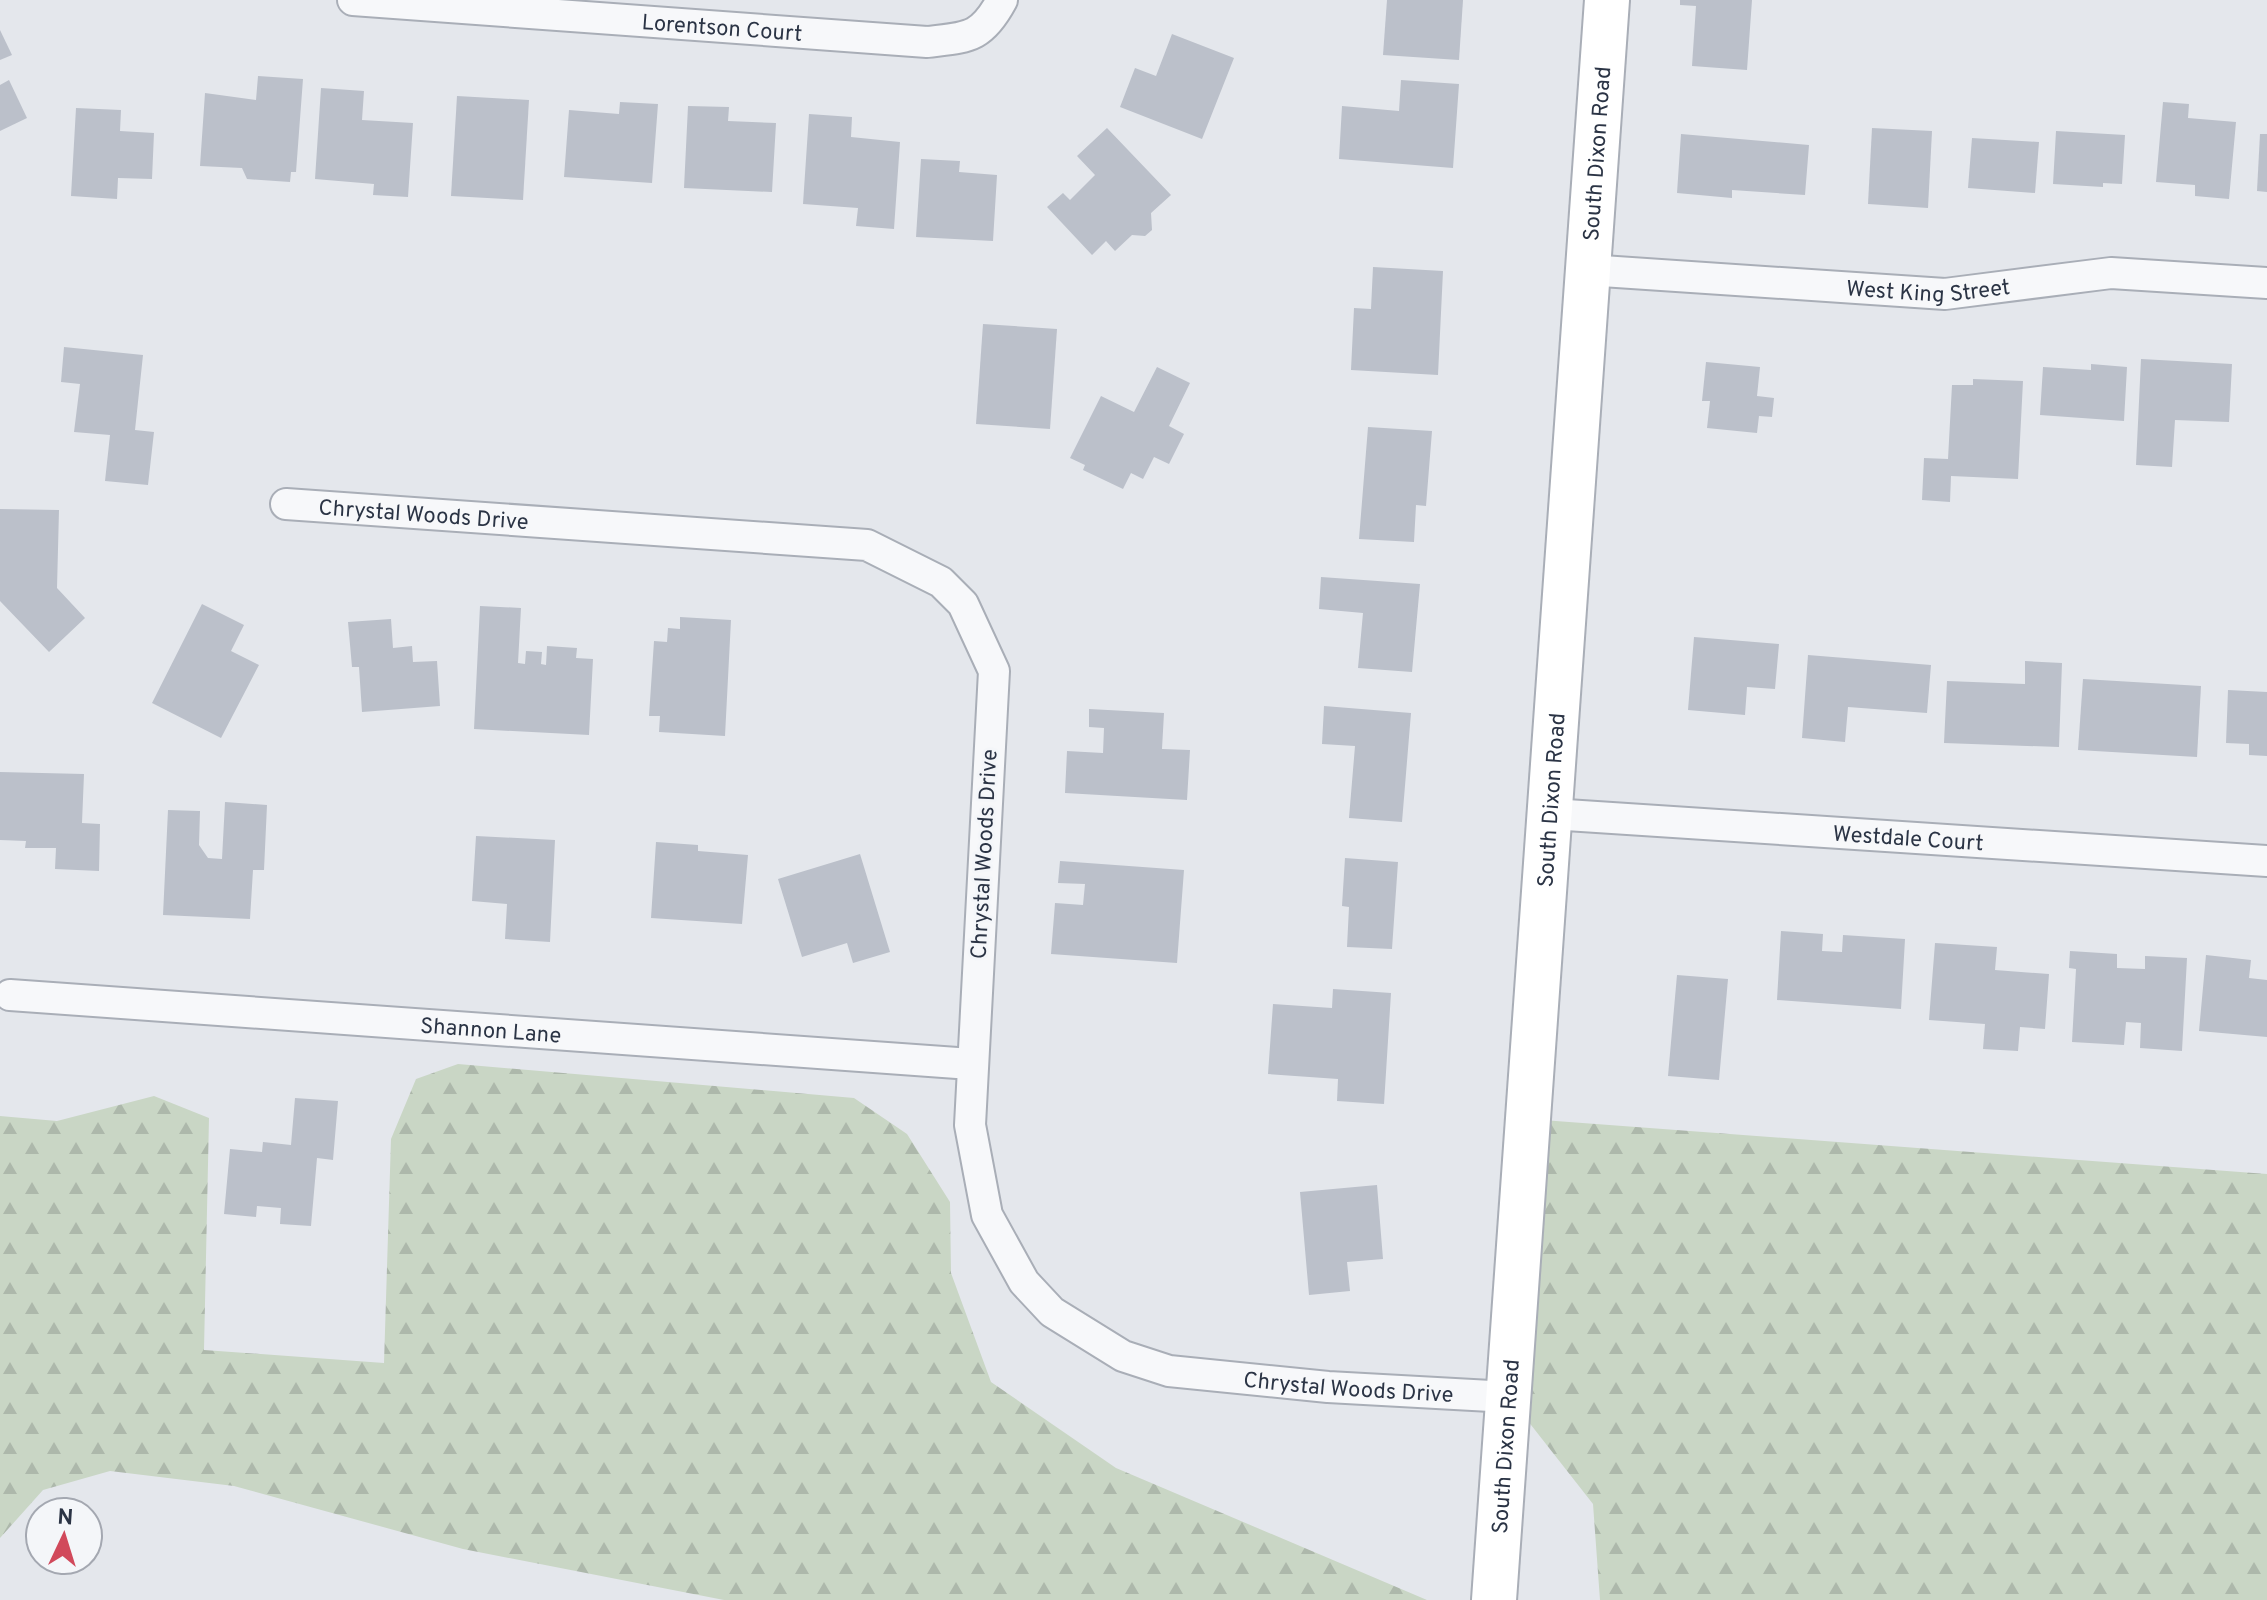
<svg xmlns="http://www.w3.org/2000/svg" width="2267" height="1600" font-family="Overpass,sans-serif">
<defs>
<pattern id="forest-firs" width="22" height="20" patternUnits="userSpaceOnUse" patternTransform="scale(2)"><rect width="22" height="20" fill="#c9d6c5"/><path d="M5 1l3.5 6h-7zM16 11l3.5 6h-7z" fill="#adb8ab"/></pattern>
</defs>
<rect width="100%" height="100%" fill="#e4e7ec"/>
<!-- forest -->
<g fill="url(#forest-firs)">
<polygon points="458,1064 854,1098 907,1134 950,1202 951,1273 991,1382 1116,1468 1427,1600 724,1600 463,1549 234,1486 110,1471 43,1490 0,1538 0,1116 57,1121 154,1096 209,1118 204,1350 384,1363 391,1139 416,1079"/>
<polygon points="1529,1119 2267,1174 2267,1600 1600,1600 1593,1504 1509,1397"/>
</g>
<!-- building -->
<g fill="#bbc0ca">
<polygon points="1387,0 1463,0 1459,60 1383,55"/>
<polygon points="1680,0 1752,0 1747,70 1692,66 1696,6 1680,5"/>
<polygon points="0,30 12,55 0,60"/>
<polygon points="1172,34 1234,58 1202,139 1120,107 1135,68 1156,76"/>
<polygon points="258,76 303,79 296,172 291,172 290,182 247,179 242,168 200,166 205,93 256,100"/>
<polygon points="9,80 27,118 0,131 0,85"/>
<polygon points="1401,80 1459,84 1453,168 1339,159 1342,106 1399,111"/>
<polygon points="321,88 364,91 362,120 413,123 408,197 373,195 374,184 315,179"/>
<polygon points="457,96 529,100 523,200 451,196"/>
<polygon points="620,102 658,104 652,183 564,177 569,110 619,114"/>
<polygon points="2163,102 2189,104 2188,118 2236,122 2229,199 2195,196 2195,185 2156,182"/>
<polygon points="688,106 729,107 728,121 776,123 772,192 684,188"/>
<polygon points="76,108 121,110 120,131 154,133 152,179 118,178 117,199 71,196"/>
<polygon points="809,114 852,117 851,137 900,142 894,229 856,226 858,208 803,204"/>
<polygon points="1107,128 1171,195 1151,213 1152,230 1145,236 1132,235 1115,251 1106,241 1092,255 1047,207 1063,193 1070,200 1095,175 1077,156"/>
<polygon points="1872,128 1932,131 1928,208 1868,204"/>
<polygon points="2056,131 2125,135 2122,184 2103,183 2103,187 2053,184"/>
<polygon points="1681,134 1809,145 1805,195 1732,190 1732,198 1677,193"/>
<polygon points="2260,134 2267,134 2267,192 2257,191"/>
<polygon points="1972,138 2039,142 2035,193 1968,188"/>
<polygon points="921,159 960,161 959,172 997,175 993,241 916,237"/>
<polygon points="1373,267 1443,271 1438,375 1351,370 1354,308 1371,309"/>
<polygon points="983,324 1057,329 1050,429 976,424"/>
<polygon points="64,347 143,355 135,430 154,432 148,485 105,481 110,435 74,432 80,384 61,382"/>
<polygon points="2141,359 2232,364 2229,422 2175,420 2172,467 2136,465"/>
<polygon points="1706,362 1760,367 1757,396 1774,398 1772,417 1759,416 1757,433 1707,428 1710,401 1702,401"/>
<polygon points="2091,364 2127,367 2124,421 2040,415 2043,367 2091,370"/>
<polygon points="1157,367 1190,383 1169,426 1184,434 1169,464 1154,457 1143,479 1131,473 1123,489 1083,470 1085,465 1070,458 1101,396 1134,412"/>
<polygon points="1973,379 2023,381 2018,479 1951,476 1950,502 1922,500 1924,458 1948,459 1952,385 1973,385"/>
<polygon points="1368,427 1432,431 1426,506 1416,505 1414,542 1359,539"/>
<polygon points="0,509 59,510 57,588 85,618 49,652 0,601"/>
<polygon points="1321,577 1420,584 1412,672 1358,668 1363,613 1319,609"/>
<polygon points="202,604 244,625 231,651 259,665 221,738 152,703"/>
<polygon points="480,606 521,608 518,663 525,664 526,651 542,652 541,664 546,665 547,646 577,648 576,658 593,659 589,735 474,729"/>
<polygon points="680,617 731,620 725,736 659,732 660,716 649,716 654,641 667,642 668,628 680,629"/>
<polygon points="391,619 393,648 412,646 413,662 437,661 440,706 362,712 359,667 352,667 348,622"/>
<polygon points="1694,637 1779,644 1775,689 1747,687 1745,715 1688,710"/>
<polygon points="1808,655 1931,665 1927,713 1848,707 1845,742 1802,738"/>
<polygon points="2025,661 2062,663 2059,747 1944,743 1947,681 2025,684"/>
<polygon points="2083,679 2201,686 2197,757 2078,750"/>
<polygon points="2228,690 2267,692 2267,756 2249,755 2249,744 2226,743"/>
<polygon points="1324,706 1411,713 1402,822 1349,818 1355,746 1322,744"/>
<polygon points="1089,709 1164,713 1162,749 1190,750 1187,800 1065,793 1067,751 1103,753 1104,728 1089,727"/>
<polygon points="0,772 84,774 82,823 100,824 99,871 55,869 56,848 25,848 26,841 0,840"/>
<polygon points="225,802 267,805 264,870 253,870 250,919 163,915 168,810 200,811 199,845 208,858 222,859"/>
<polygon points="476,836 555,840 550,942 505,939 507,904 472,901"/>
<polygon points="656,842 698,845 698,851 748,855 742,924 651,918"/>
<polygon points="860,854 890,952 853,963 847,943 802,957 778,879"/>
<polygon points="1345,858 1398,862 1392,949 1347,947 1349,907 1342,906"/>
<polygon points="1060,861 1184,870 1177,963 1051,954 1055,903 1083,905 1085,884 1058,883"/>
<polygon points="1781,931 1823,934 1822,951 1842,952 1843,935 1905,939 1901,1009 1777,1000"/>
<polygon points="1935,943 1997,947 1995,970 2049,974 2045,1029 2020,1027 2018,1051 1983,1049 1985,1024 1929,1020"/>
<polygon points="2070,951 2117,954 2117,968 2145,969 2145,956 2187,958 2182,1051 2140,1048 2141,1023 2126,1022 2124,1045 2072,1042 2076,969 2069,968"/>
<polygon points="2206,955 2251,960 2249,978 2267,980 2267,1037 2199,1031"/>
<polygon points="1677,975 1728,979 1719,1080 1668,1076"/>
<polygon points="1333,989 1391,993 1384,1104 1337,1101 1338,1079 1268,1074 1273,1004 1332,1008"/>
<polygon points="295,1098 338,1101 333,1160 317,1158 311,1226 280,1224 281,1208 257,1206 256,1217 224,1214 230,1149 262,1152 263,1142 291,1145"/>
<polygon points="1377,1185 1383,1259 1347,1262 1350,1291 1309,1295 1300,1192"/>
</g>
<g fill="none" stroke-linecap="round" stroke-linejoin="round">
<defs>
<g id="minor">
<path id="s1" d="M 353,0 L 927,42 C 968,37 981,39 1002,0"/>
<path id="s2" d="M 1587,270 L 1945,294 L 2111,273 L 2267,283"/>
<path id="s3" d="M 286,504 L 867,545 L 941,582 L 963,604 L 994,671 L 970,1125 L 987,1215 L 1024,1282 L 1052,1312 L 1123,1356 L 1169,1371 L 1328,1387 L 1509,1397"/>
<path id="s4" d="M 1551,814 L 2267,861"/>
<path id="s5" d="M 10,995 L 971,1064"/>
</g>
<g id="secondary">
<path id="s6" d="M 1494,1600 L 1607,0"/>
</g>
</defs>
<!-- minor casing -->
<use href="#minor" stroke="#a9aeb7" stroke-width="34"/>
<!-- secondary casing -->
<use href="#secondary" stroke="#a9aeb7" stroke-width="48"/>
<!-- minor -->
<use href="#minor" stroke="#f7f8fa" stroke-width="30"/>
<!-- secondary -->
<use href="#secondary" stroke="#fff" stroke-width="44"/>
</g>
<g text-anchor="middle" stroke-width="6" stroke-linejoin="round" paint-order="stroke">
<!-- street labels -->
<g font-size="22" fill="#2b3445" stroke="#f4f6f9">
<text dy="8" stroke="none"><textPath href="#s1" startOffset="370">Lorentson Court</textPath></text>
<text dy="8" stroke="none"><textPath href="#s6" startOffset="1450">South Dixon Road</textPath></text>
<text dy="8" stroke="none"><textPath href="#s2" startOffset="342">West King Street</textPath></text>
<text dy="8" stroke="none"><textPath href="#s3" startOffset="138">Chrystal Woods Drive</textPath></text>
<text dy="8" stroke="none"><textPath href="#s6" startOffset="802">South Dixon Road</textPath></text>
<text dy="8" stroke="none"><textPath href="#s4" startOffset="358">Westdale Court</textPath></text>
<text transform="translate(983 854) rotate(-87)" y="8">Chrystal Woods Drive</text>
<text dy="8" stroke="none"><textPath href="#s5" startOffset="482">Shannon Lane</textPath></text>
<text dy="8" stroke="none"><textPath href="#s3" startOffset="1746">Chrystal Woods Drive</textPath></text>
<text dy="8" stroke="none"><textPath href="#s6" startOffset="154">South Dixon Road</textPath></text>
</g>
</g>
<!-- north arrow -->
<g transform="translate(64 1536) rotate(4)"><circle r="38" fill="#f4f6f9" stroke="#a4a8b1" stroke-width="2"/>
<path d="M0-6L14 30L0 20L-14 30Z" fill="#d1495b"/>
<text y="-12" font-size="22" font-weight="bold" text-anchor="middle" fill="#2b3445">N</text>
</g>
</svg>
